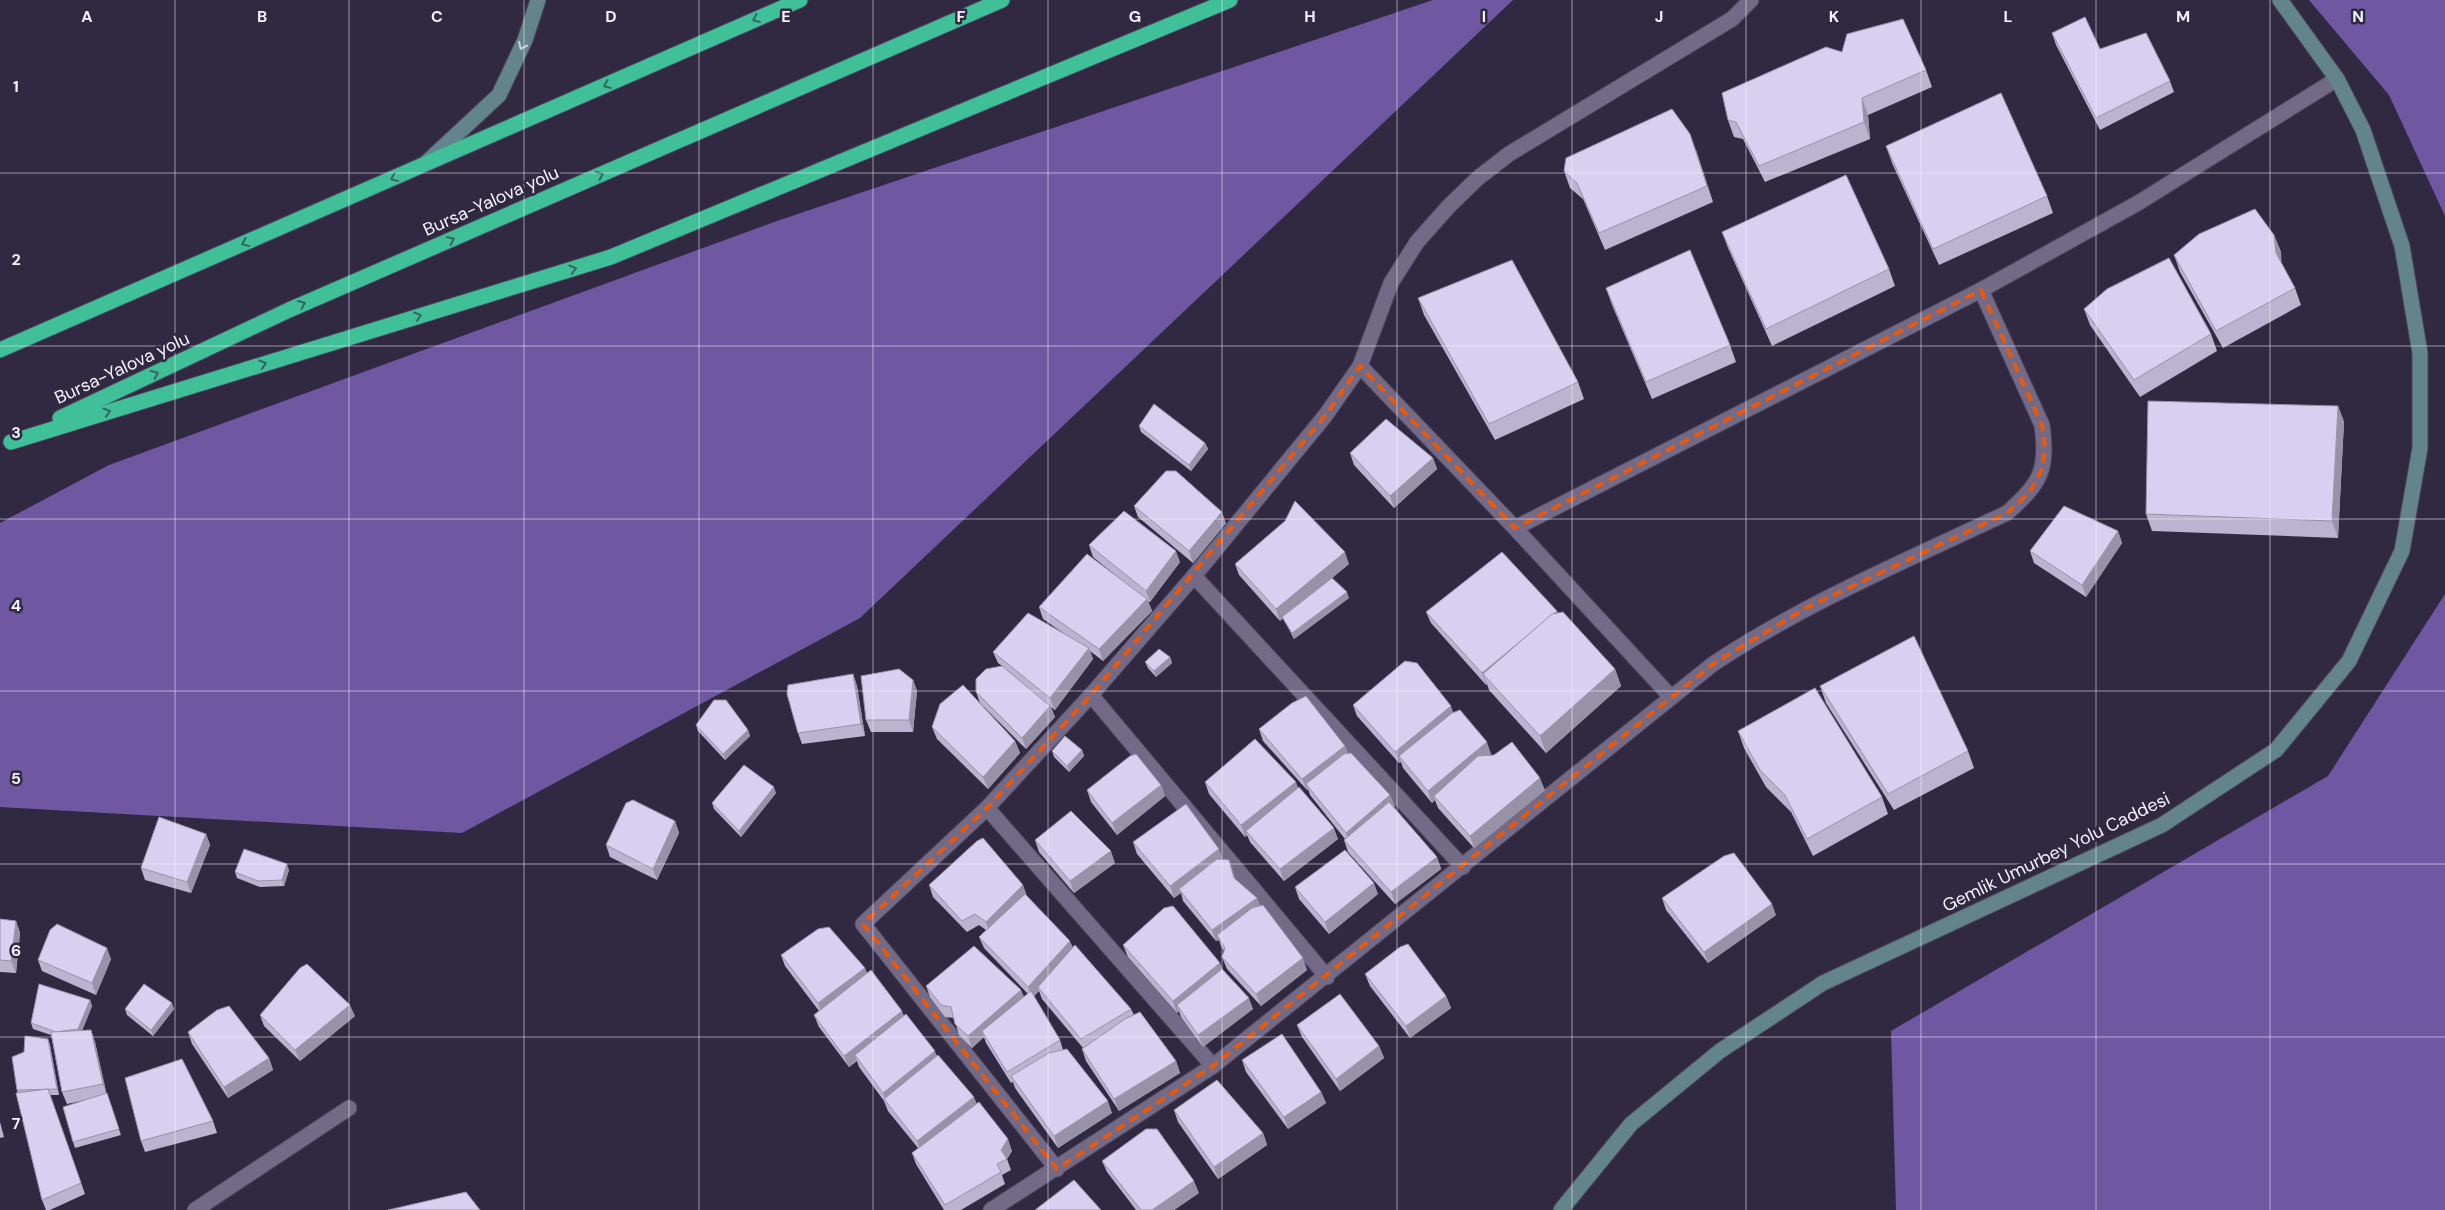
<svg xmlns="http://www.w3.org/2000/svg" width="2445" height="1210" font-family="'DM Sans',sans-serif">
<rect width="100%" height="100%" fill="#312942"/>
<!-- forest -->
<g fill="#7057a2">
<polygon points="1433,0 1513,0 860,618 462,833 0,807 0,523 109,465 777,221"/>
<polygon points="2309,0 2445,0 2445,216 2389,95"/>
<polygon points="2445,594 2445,1210 1896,1210 1891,1031 2328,776"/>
</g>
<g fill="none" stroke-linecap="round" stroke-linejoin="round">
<defs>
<g id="street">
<polyline points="1360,366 1515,528 1671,697"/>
<polyline points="1515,528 1981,290 2138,203 2337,79"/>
<polyline points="1194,576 1463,867"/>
<polyline points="1091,695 1327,977"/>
<polyline points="987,808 1213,1066"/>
<polyline points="1057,1169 863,924 987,808 1091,695 1194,576 1325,416 1360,366 1391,283 1417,242 1449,206 1478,178 1509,154 1732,19 1751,0"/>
<polyline points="195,1210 349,1108"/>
<path d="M 991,1210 L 1213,1066 L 1713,664 C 1805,603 1907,560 2007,513 C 2041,483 2048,470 2042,425 L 1981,290"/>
</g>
<g id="secondary">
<polyline points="427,162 499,95 525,40 538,0"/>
<polyline points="1561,1210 1631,1124 1720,1051 1823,983 2162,825 2276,750 2349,661 2402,551 2420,448 2420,353 2402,246 2363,130 2337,79 2280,0"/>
</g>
<g id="highway">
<polyline points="0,350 800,0"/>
<polyline points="60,418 289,310 1002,0"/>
<polyline points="11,442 611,257 1230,0"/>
</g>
</defs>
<!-- street casing -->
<use href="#street" stroke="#4e475b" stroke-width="17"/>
<!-- secondary casing -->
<use href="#secondary" stroke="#4e475b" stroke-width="17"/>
<!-- highway casing -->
<use href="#highway" stroke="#4e475b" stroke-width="17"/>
<!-- street -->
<use href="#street" stroke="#736a88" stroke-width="15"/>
<!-- secondary -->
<use href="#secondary" stroke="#63848d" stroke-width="15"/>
<!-- highway -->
<use href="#highway" stroke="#3fc098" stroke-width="15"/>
</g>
<!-- wall -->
<g fill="#bbb3cf">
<polygon points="2052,33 2100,49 2170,81 2174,92 2100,130 2056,45"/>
<polygon points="1842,52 1926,70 1932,87 1868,115 1870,139 1765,182 1743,139 1734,137 1728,120"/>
<polygon points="1886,146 2047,196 2053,213 1939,265 1892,163"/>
<polygon points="1696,150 1713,202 1605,250 1583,199 1570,188 1564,171"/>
<polygon points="1722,232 1889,269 1895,286 1772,346 1728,248"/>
<polygon points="2274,235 2281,252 2281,263 2295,288 2301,305 2223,348 2180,272 2174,255"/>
<polygon points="1606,288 1730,345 1736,362 1652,399 1612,305"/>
<polygon points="1418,298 1578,382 1584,399 1495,440 1424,315"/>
<polygon points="2084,309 2211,334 2217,351 2140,397 2090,325"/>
<polygon points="2338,406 2344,422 2338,538 2152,531 2146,514"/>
<polygon points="1139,426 1205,443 1208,449 1191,471 1141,432"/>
<polygon points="1350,453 1433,458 1437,469 1394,508 1354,465"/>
<polygon points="1134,506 1226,523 1193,563 1138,517"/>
<polygon points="2118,531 2122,543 2086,597 2034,563 2030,551"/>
<polygon points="1089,545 1180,562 1150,602 1148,601 1152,611 1103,661 1090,651 1093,659 1055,710 1051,707 1055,717 1026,749 980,703 976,692 1002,666 998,663 993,652 1066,635 1043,619 1039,607 1125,583 1093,557"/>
<polygon points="1235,564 1349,564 1332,578 1349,598 1294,639 1283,618 1280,621 1239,575"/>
<polygon points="1557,611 1558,613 1615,669 1621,686 1546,753 1489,690 1487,684 1486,685 1431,623 1426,612"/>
<polygon points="1170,657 1172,663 1156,677 1148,668 1145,662"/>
<polygon points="853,674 857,686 865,736 802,744 798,733"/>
<polygon points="913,680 917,691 913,732 871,732 866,720"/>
<polygon points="1820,686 1968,751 1974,768 1894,810 1826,703"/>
<polygon points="1353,705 1453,713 1491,754 1489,756 1545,790 1474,848 1438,808 1435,800 1432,803 1403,768 1401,762 1399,763 1357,716"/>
<polygon points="696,725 748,730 750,736 725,760 698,731"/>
<polygon points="932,727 1015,741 1020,753 988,789 937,739"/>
<polygon points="1259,729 1345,746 1348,754 1395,806 1394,807 1437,857 1441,869 1395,904 1348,852 1344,840 1345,839 1310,795 1308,789 1307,790 1263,741"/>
<polygon points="1738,731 1882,797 1888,814 1813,856 1791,812 1766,787 1744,748"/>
<polygon points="1082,750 1084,756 1069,772 1054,757 1052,751"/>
<polygon points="1205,782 1298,788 1338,839 1284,881 1250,842 1247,835 1245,837 1209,794"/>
<polygon points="1161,785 1165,796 1117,835 1091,802 1087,790"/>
<polygon points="776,793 741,837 714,809 712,803"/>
<polygon points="675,821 679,833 657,880 610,857 606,845"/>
<polygon points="206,834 210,845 191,893 145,880 141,868"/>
<polygon points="1035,840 1115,863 1074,893 1039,852"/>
<polygon points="1133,842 1229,860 1235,880 1257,898 1260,906 1307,970 1261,1006 1227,969 1222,957 1224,951 1221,946 1219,940 1216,941 1183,901 1181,893 1174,898 1137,854"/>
<polygon points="289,870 284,886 260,887 237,878 235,872"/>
<polygon points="929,885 1073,947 1131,1009 1134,1015 1176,1061 1180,1073 1119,1111 1086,1061 1082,1049 1083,1048 1042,999 1039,991 1034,996 1060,1040 1063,1050 1112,1113 1058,1148 1015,1088 1013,1082 1011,1083 986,1043 984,1037 972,1048 959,1035 954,1018 945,1017 930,997 926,986 1021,990 1024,997 1028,994 984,948 979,937 986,930 979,925 967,932 933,897"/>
<polygon points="1295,887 1378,894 1329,934 1299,899"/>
<polygon points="1662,898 1776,915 1708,963 1666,910"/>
<polygon points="0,919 16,921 20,933 16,973 0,972"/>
<polygon points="1123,945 1223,970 1253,1009 1203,1047 1181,1017 1179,1011 1177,1013 1128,957"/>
<polygon points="781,955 865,968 867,973 904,1016 977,1104 1012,1151 1007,1159 1011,1170 1002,1175 1005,1184 961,1210 944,1210 916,1164 912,1153 918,1148 888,1111 884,1101 859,1067 857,1061 849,1067 819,1027 814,1015 819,1011 785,966"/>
<polygon points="111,959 96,995 42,971 38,960"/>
<polygon points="1365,974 1446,996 1451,1008 1410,1038 1370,986"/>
<polygon points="90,1000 92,1006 82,1031 91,1030 95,1042 106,1093 121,1135 75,1148 73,1142 86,1100 67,1104 62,1092 51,1035 33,1029 31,1023"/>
<polygon points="125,1009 174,1009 153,1036 127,1015"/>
<polygon points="260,1015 355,1016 300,1061 264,1026"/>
<polygon points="1297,1025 1379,1046 1384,1058 1340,1091 1302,1037"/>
<polygon points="188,1032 269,1058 273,1070 228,1098 192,1044"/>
<polygon points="48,1039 50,1045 59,1095 50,1095 85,1194 50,1210 46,1210 42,1200 17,1090"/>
<polygon points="1242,1060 1321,1092 1326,1103 1288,1129 1246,1072"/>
<polygon points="1174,1110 1263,1133 1267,1145 1218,1179 1178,1122"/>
<polygon points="213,1121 217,1133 145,1152 141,1141"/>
<polygon points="0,1122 4,1137 0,1138"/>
<polygon points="1102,1161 1199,1193 1174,1210 1136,1210 1107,1172"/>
</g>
<!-- shaded-wall -->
<g fill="#9892a9">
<polygon points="1862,98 1868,115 1870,139 1864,122"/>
<polygon points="1690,134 1696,150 1713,202 1707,186"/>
<polygon points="2274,235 2281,252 2282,270 2276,253"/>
<polygon points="2338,406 2344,422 2338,538 2332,521"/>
<polygon points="1205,443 1208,449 1191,471 1189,465"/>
<polygon points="1433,458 1437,469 1394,508 1390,496"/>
<polygon points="1222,512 1226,523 1193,563 1189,551"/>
<polygon points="2118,531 2122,543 2086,597 2082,585"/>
<polygon points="1176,551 1180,562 1150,602 1146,591"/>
<polygon points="1345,552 1349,564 1280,621 1276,609"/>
<polygon points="1347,592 1349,598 1294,639 1292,633"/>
<polygon points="1147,599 1152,611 1103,661 1099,649"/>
<polygon points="1557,611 1561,623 1483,674 1487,684 1486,685 1482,673"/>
<polygon points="1089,648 1093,659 1055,710 1050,698"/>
<polygon points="1170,657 1172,663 1156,677 1154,671"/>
<polygon points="1615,669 1621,686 1546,753 1540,736"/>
<polygon points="853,674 857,686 865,736 861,724"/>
<polygon points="913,680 917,691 913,732 909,720"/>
<polygon points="1050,706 1055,717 1026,749 1022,738"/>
<polygon points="1451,706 1455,718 1399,756 1401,762 1399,763 1395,752"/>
<polygon points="748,730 750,736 725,760 723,754"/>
<polygon points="1015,741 1020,753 988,789 983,777"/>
<polygon points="1487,742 1491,754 1437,799 1434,796 1435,800 1432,803 1428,791"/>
<polygon points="1345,746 1349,758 1306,784 1308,789 1307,790 1302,779"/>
<polygon points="1082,750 1084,756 1069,772 1067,766"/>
<polygon points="1540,778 1545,790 1474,848 1470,836"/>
<polygon points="1296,782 1300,793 1246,831 1247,835 1245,837 1241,825"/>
<polygon points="1161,785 1165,796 1117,835 1112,823"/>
<polygon points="774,787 776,793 741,837 739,831"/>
<polygon points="1390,795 1395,806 1350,845 1346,833"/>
<polygon points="675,821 679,833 657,880 653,869"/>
<polygon points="1334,828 1338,839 1284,881 1280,869"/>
<polygon points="206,834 210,845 191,893 187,882"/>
<polygon points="1219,849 1223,861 1179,889 1181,893 1174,898 1170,886"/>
<polygon points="1111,851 1115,863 1074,893 1070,881"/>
<polygon points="1437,857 1441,869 1395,904 1391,892"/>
<polygon points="1229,860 1233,872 1238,890 1234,878"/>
<polygon points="287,864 289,870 284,886 282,880"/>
<polygon points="1374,883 1378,894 1329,934 1325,922"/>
<polygon points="1023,885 1027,896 990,933 986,922"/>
<polygon points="1257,898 1261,910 1217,935 1219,940 1216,941 1212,930"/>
<polygon points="1772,904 1776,915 1708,963 1704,952"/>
<polygon points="16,921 20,933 16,973 11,961"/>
<polygon points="1070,941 1075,952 1038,987 1039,991 1032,998 1028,987"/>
<polygon points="107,948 111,959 96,995 92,983"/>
<polygon points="1303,958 1307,970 1261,1006 1256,994"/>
<polygon points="1220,963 1225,974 1177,1005 1179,1011 1177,1013 1173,1001"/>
<polygon points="865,968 869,980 822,1015 818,1003"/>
<polygon points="1021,990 1025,1002 982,1031 984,1037 972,1048 968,1036"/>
<polygon points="1446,996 1451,1008 1410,1038 1406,1026"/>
<polygon points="1249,998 1253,1009 1203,1047 1198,1035"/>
<polygon points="90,1000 92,1006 80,1035 78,1029"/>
<polygon points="172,1003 174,1009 153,1036 151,1030"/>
<polygon points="350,1005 355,1016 300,1061 295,1050"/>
<polygon points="902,1011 907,1023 855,1055 857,1061 849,1067 844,1056"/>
<polygon points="91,1030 95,1042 107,1095 103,1084"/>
<polygon points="48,1039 50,1045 59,1095 57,1089"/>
<polygon points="1379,1046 1384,1058 1340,1091 1336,1079"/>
<polygon points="935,1051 939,1063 887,1103 883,1093"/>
<polygon points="269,1058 273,1070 228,1098 224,1087"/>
<polygon points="1176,1061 1180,1073 1119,1111 1114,1099"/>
<polygon points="1321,1092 1326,1103 1288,1129 1284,1117"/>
<polygon points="974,1097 979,1109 921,1152 917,1141"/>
<polygon points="1108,1101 1112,1113 1058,1148 1054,1136"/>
<polygon points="1263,1133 1267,1145 1218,1179 1214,1167"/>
<polygon points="1008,1139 1012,1151 1007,1159 1001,1150"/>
<polygon points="1194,1181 1199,1193 1174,1210 1152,1210"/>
</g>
<!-- building -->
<g fill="#d9d0f1" stroke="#9892a9">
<polygon points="2085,17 2100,49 2146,33 2170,81 2096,118 2052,33"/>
<polygon points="1903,19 1926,70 1862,98 1864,122 1759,166 1736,122 1728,120 1722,93 1826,47 1842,52 1847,34"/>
<polygon points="2001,93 2047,196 1933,249 1886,146"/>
<polygon points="1672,109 1690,134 1707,186 1599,233 1577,183 1564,171 1566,158"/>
<polygon points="1846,175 1889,269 1766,329 1722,232"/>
<polygon points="2255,209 2274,235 2276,253 2295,288 2216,331 2174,255 2199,234"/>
<polygon points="1690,250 1730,345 1646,382 1606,288"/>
<polygon points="2169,258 2211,334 2134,380 2084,309 2107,289"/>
<polygon points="1512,260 1578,382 1489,424 1418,298"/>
<polygon points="2148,401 2338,406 2332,521 2146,514"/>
<polygon points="1154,404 1205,443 1189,465 1139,426"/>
<polygon points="1386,419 1433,458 1390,496 1350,453"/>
<polygon points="1166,471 1176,471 1222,512 1189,551 1134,506"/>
<polygon points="1295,501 1345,552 1276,609 1235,564 1285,521"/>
<polygon points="2064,506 2118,531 2082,585 2030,551"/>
<polygon points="1124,511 1176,551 1146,591 1089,545"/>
<polygon points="1502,552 1557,611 1482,673 1426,612"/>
<polygon points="1087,554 1147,599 1099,649 1039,607"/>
<polygon points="1332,578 1347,592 1292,633 1282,617"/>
<polygon points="1563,612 1615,669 1540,736 1483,674 1552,614"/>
<polygon points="1028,613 1089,648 1050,698 993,652"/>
<polygon points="1914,636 1968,751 1888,794 1820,686"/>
<polygon points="1159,649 1170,657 1154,671 1145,662"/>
<polygon points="1405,661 1417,663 1451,706 1395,752 1353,705"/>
<polygon points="1002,666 1050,706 1022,738 976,692 976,679 986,669"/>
<polygon points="899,669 913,680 909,720 866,720 861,676"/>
<polygon points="853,674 861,724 798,733 787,694 788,685"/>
<polygon points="963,685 1015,741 983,777 932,727 940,704"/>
<polygon points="1815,688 1882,797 1807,839 1785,795 1760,770 1738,731"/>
<polygon points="1306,696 1345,746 1302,779 1259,729 1292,703"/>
<polygon points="714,700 726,700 748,730 723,754 696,725"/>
<polygon points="1460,710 1487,742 1428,791 1399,756 1452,713"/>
<polygon points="1065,736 1082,750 1067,766 1052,751"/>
<polygon points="1255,739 1296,782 1241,825 1205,782"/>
<polygon points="1512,742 1540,778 1470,836 1434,796 1478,756 1494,755"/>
<polygon points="1351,753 1390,795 1346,833 1306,784 1344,754"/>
<polygon points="1136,754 1161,785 1112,823 1087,790 1130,756"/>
<polygon points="744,765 774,787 739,831 712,803"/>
<polygon points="1299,787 1334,828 1280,869 1246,831"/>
<polygon points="633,800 675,821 653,869 606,845 626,803"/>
<polygon points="1389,802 1437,857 1391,892 1344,840"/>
<polygon points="1186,804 1219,849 1170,886 1133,842"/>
<polygon points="1071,811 1111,851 1070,881 1035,840"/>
<polygon points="159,817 206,834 187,882 141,868"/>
<polygon points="983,838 1023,885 986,922 975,914 962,921 929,885 977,841"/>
<polygon points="244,849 287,864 282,880 258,881 235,872"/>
<polygon points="1345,850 1374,883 1325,922 1295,887"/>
<polygon points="1734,853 1772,904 1704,952 1662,898 1724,856"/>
<polygon points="1217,859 1229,860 1234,878 1257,898 1212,930 1179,889"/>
<polygon points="1025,894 1070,941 1028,987 979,937"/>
<polygon points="1263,905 1303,958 1256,994 1222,957 1225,948 1217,935 1252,908"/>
<polygon points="1173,906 1220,963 1173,1001 1123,945 1164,908"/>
<polygon points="0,919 16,921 11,961 0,960"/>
<polygon points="57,924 107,948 92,983 38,960 50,930"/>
<polygon points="829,927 865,968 818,1003 781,955 818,929"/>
<polygon points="1408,944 1446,996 1406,1026 1365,974 1400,947"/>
<polygon points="1075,945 1131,1009 1081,1039 1038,987"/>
<polygon points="974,946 1021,990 968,1036 955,1024 951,1007 941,1005 926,986"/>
<polygon points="307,964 350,1005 295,1050 260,1015 300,968"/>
<polygon points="1222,969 1249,998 1198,1035 1177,1005"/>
<polygon points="871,970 902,1011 844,1056 814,1015"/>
<polygon points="39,984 90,1000 78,1029 56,1032 31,1023"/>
<polygon points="144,984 172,1003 151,1030 125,1009"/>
<polygon points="1031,991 1060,1040 1007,1072 982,1031"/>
<polygon points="1340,994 1379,1046 1336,1079 1297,1025"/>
<polygon points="229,1006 269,1058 224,1087 188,1032 217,1010"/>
<polygon points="1140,1012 1176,1061 1114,1099 1082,1049 1125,1019"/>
<polygon points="906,1014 935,1051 883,1093 855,1055"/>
<polygon points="91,1030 103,1084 62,1092 51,1032"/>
<polygon points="1282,1034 1321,1092 1284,1117 1242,1060"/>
<polygon points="25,1036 48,1039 57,1089 17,1090 12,1057 24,1052"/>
<polygon points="1067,1049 1108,1101 1054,1136 1011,1076 1049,1053"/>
<polygon points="938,1055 974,1097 917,1141 884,1099"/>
<polygon points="182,1059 213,1121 141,1141 125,1078"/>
<polygon points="1217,1080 1263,1133 1214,1167 1174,1110"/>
<polygon points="48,1089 81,1183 42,1200 16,1093"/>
<polygon points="107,1093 119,1129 73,1142 63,1107"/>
<polygon points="979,1102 1008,1139 1001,1150 1007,1159 997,1164 1001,1172 945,1205 912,1153"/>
<polygon points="1146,1129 1157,1129 1194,1181 1152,1210 1141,1210 1102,1161"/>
<polygon points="1074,1180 1101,1210 1035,1210"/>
<polygon points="466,1192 480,1210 388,1210"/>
</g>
<!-- one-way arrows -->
<defs><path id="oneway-chevron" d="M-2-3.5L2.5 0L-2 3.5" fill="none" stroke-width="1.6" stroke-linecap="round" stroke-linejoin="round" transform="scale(1.25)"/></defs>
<g stroke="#376564">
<use href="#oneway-chevron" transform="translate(756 19) rotate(156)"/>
<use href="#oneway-chevron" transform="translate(607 85) rotate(156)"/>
<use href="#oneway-chevron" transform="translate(600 175) rotate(-24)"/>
<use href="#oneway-chevron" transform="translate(394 178) rotate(156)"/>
<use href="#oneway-chevron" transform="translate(451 240) rotate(-24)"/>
<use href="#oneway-chevron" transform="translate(245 243) rotate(156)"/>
<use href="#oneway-chevron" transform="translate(573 269) rotate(-17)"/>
<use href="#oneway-chevron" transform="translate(302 304) rotate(-24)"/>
<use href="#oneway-chevron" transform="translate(418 316) rotate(-17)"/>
<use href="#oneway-chevron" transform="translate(263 364) rotate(-17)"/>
<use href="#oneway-chevron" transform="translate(155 374) rotate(-25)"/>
<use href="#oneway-chevron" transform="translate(107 412) rotate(-17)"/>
</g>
<use stroke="#c9d1db" href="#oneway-chevron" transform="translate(522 46) rotate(115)"/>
<!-- marked area -->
<path fill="none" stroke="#e8590c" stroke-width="4" stroke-dasharray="10 6" stroke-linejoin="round" d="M 1981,290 L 2042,425 L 2045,448 L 2042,469 L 2030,492 L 2007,513 L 1806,608 L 1713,664 L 1213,1066 L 1057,1169 L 863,924 L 987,808 L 1091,695 L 1325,416 L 1360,366 L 1515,528 Z"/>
<!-- grid -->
<path fill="none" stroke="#f5f2fd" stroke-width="1" stroke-opacity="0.55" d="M 175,0 L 175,1210M 349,0 L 349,1210M 524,0 L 524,1210M 699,0 L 699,1210M 873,0 L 873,1210M 1048,0 L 1048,1210M 1222,0 L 1222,1210M 1397,0 L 1397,1210M 1572,0 L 1572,1210M 1746,0 L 1746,1210M 1921,0 L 1921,1210M 2096,0 L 2096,1210M 2270,0 L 2270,1210M 0,173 L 2445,173M 0,346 L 2445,346M 0,519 L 2445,519M 0,691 L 2445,691M 0,864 L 2445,864M 0,1037 L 2445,1037"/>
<g text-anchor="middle" stroke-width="5" stroke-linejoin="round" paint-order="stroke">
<!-- street labels -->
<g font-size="18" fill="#f5f2fd" stroke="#312942">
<text transform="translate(491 201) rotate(-24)" y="6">Bursa-Yalova yolu</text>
<text transform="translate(122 368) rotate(-25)" y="6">Bursa-Yalova yolu</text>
<text transform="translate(2056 852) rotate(-26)" y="6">Gemlik Umurbey Yolu Caddesi</text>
</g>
</g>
<g font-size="16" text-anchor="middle" font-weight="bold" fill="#f5f2fd" stroke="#312942" stroke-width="5" stroke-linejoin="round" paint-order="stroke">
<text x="87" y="22">A</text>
<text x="262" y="22">B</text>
<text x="437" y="22">C</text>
<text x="611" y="22">D</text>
<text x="786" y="22">E</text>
<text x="961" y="22">F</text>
<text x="1135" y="22">G</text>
<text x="1310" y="22">H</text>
<text x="1484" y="22">I</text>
<text x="1659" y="22">J</text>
<text x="1834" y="22">K</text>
<text x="2008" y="22">L</text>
<text x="2183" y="22">M</text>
<text x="2358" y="22">N</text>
<text x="16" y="92">1</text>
<text x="16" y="265">2</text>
<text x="16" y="438">3</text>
<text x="16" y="611">4</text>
<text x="16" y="784">5</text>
<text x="16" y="956">6</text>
<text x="16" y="1129">7</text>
</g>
</svg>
